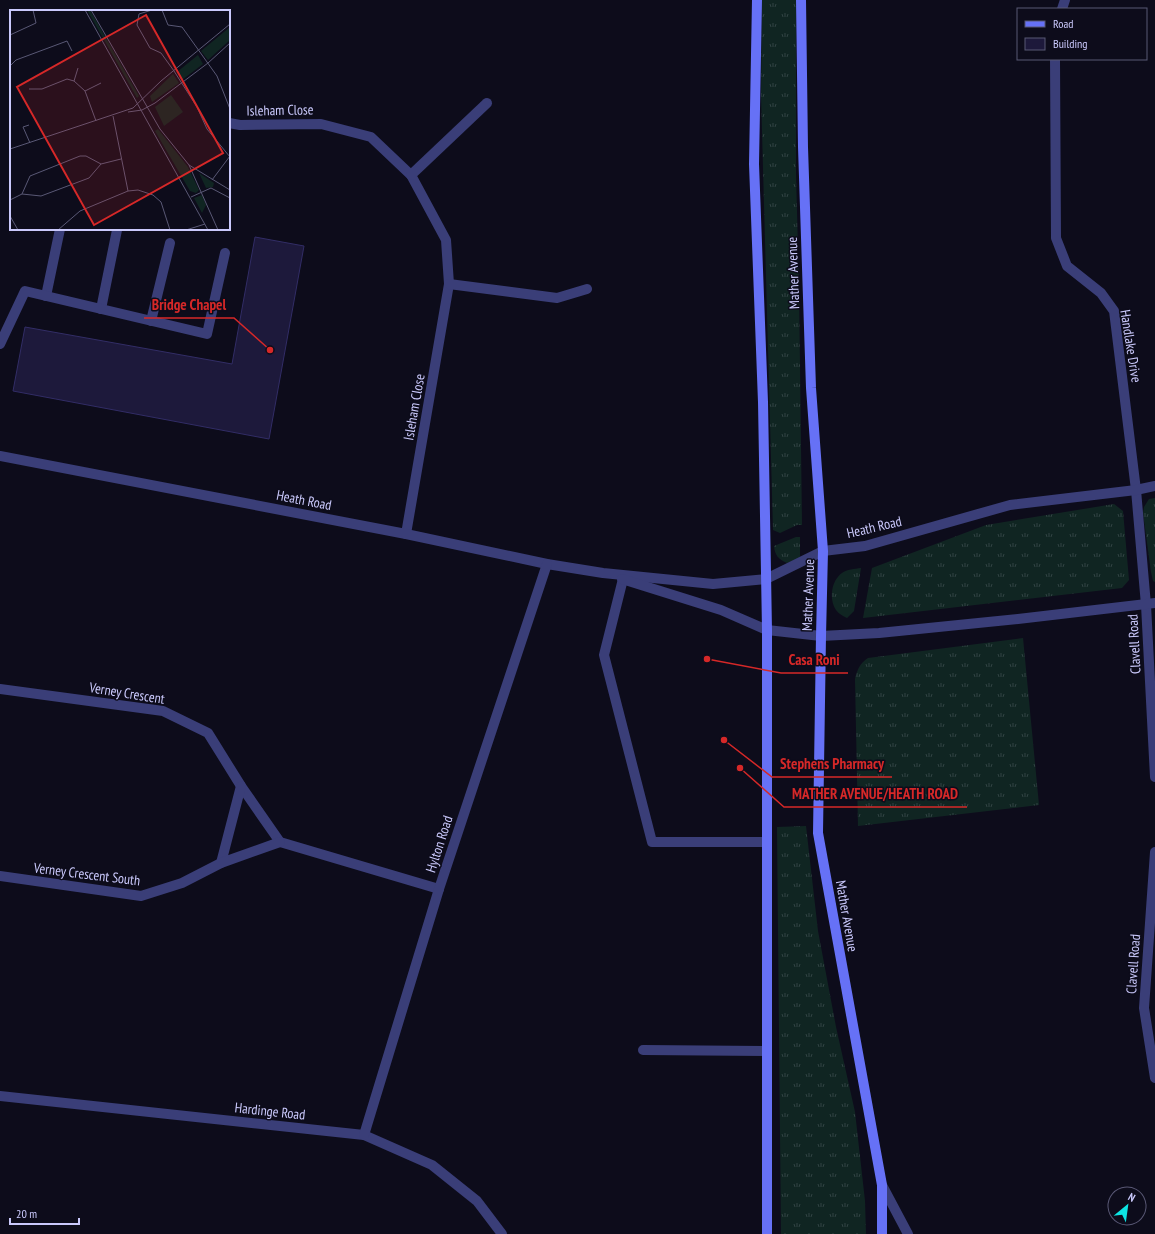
<svg xmlns="http://www.w3.org/2000/svg" width="1155" height="1234" font-family="'PT Sans Narrow',sans-serif">
<defs>
<pattern id="grass-tufts" width="24" height="20" patternUnits="userSpaceOnUse"><rect width="24" height="20" fill="#102522"/><path d="M3 7l-1-3M5 7V3M7 7l1-3M15 17l-1-3M17 17v-4M19 17l1-3" fill="none" stroke="#314343"/></pattern>
</defs>
<rect width="100%" height="100%" fill="#0d0c1b"/>
<!-- grass -->
<g fill="url(#grass-tufts)">
<polygon points="762,0 796,0 796,174 799,288 802,525 797,525 780,533 773,530 761,95"/>
<polygon points="1155,498 1155,582 1153,581 1151,572 1143,513 1144,507 1149,499"/>
<polygon points="1114,504 1123,511 1129,580 1122,588 863,618 872,568 986,525"/>
<path d="M 796,537 L 800,537 L 800,558 L 787,563 C 778,559 775,555 774,546 Z"/>
<path d="M 861,568 L 854,611 L 847,618 C 843,616 839,614 836,610 C 829,599 831,581 842,573 C 847,569 855,569 861,568 Z"/>
<path d="M 1023,638 L 1039,805 L 858,826 L 855,679 C 857,670 860,663 868,658 Z"/>
<polygon points="806,826 818,931 836,1027 855,1112 865,1201 866,1234 781,1234 777,827"/>
</g>
<!-- building -->
<polygon fill="#1d193b" stroke="#322d66" points="255,237 304,246 269,439 13,391 25,327 232,364"/>
<g fill="none" stroke-linecap="round" stroke-linejoin="round">
<!-- service -->
<g stroke="#3a3e78" stroke-width="10">
<polyline points="46,296 60,229"/>
<polyline points="101,309 117,230"/>
<polyline points="151,321 170,243"/>
<polyline points="0,344 25,291 207,334 225,253"/>
<polyline points="623,579 604,655 652,842 767,842"/>
<polyline points="643,1050 767,1051"/>
</g>
<!-- minor -->
<g stroke="#3a3e78" stroke-width="10">
<polyline points="1062,9 1065,0"/>
<polyline points="1055,59 1056,238 1067,266 1101,293 1114,311 1136,490 1146,605 1155,777"/>
<polyline points="229,123 240,125 321,124 371,137 411,175 446,240 449,284 406,534"/>
<polyline points="411,175 487,103"/>
<polyline points="449,284 557,298 587,289"/>
<polyline points="0,456 406,534 547,564 603,573 713,584 766,579 823,551 865,546 1010,505 1136,490 1155,486"/>
<polyline points="622,579 721,610 767,630 821,636 879,633 1018,619 1155,603"/>
<polyline points="0,689 163,711 208,733 241,786 280,842 439,889"/>
<polyline points="1155,852 1144,1008 1155,1078"/>
<polyline points="221,863 241,786"/>
<polyline points="0,876 141,896 182,883 221,863 280,842"/>
<polyline points="0,1096 364,1135 432,1165 477,1201 502,1234"/>
<polyline points="364,1135 439,889 547,564"/>
</g>
<!-- tertiary -->
<polyline stroke="#3a3e78" stroke-width="10" points="882,1185 908,1234"/>
<!-- secondary -->
<g stroke="#6671f6" stroke-width="10">
<polyline points="757,0 754,164 763,402 767,630 767,1234"/>
<polyline points="801,0 803,147 811,388 823,551 821,636 818,833 882,1185 882,1234"/>
</g>
</g>
<g text-anchor="middle" stroke-width="3" stroke-linejoin="round" paint-order="stroke">
<!-- street labels -->
<g font-size="14" fill="#cac9fc" stroke="#0d0c1b">
<text transform="translate(280 110) rotate(-1)" y="5">Isleham Close</text>
<text transform="translate(793 273) rotate(-92)" y="5">Mather Avenue</text>
<text transform="translate(1131 346) rotate(81)" y="5">Handlake Drive</text>
<text transform="translate(414 407) rotate(-80)" y="5">Isleham Close</text>
<text transform="translate(304 500) rotate(11)" y="5">Heath Road</text>
<text transform="translate(874 527) rotate(-13)" y="5">Heath Road</text>
<text transform="translate(808 595) rotate(-88)" y="5">Mather Avenue</text>
<text transform="translate(1134 644) rotate(-93)" y="5">Clavell Road</text>
<text transform="translate(127 693) rotate(9)" y="5">Verney Crescent</text>
<text transform="translate(439 844) rotate(-72)" y="5">Hylton Road</text>
<text transform="translate(87 874) rotate(7)" y="5">Verney Crescent South</text>
<text transform="translate(847 916) rotate(80)" y="5">Mather Avenue</text>
<text transform="translate(1133 964) rotate(-86)" y="5">Clavell Road</text>
<text transform="translate(270 1111) rotate(6)" y="5">Hardinge Road</text>
</g>
</g>
<!-- overview -->
<g transform="translate(10 10)">
<rect width="220" height="220" fill="#0d0c1b"/>
<path d="M 77,0 L 80,0 L 129,86 L 127,88 ZM 220,17 L 220,30 L 198,50 L 191,41 ZM 188,45 L 193,54 L 172,70 L 167,62 ZM 163,64 L 169,73 L 142,92 L 140,86 ZM 161,85 L 173,102 L 154,116 L 145,97 ZM 148,119 L 178,157 L 189,180 L 186,183 L 180,181 L 145,121 ZM 189,163 L 204,173 L 203,177 L 196,178 ZM 192,185 L 196,195 L 192,203 L 184,188 Z" fill="#102522"/>
<path fill="none" stroke="#595875" stroke-width="1" d="M 75,0 L 198,220M 81,0 L 150,119 L 179,155 L 208,220M 142,0 L 129,4 L 127,15 L 140,38 L 151,43 L 164,61 L 187,97 L 197,119 L 220,147M 152,0 L 158,15 L 172,17 L 207,66 L 220,99M 0,25 L 26,13 L 23,0M 0,56 L 6,50 L 57,31 L 62,41M 64,71 L 68,58M 19,79 L 32,79 L 57,69 L 64,71 L 75,81 L 86,111M 75,81 L 91,73M 118,102 L 132,100 L 145,93 L 198,53 L 220,33M 103,106 L 118,181M 19,115 L 13,117 L 20,133M 0,139 L 123,98 L 151,71 L 220,14M 179,155 L 220,180M 202,170 L 220,146M 12,184 L 31,186 L 79,168 L 91,154M 181,187 L 201,178 L 220,188M 0,190 L 12,184 L 20,166 L 70,146 L 76,146 L 91,154 L 111,149M 0,206 L 8,220M 48,220 L 70,201 L 118,181 L 128,180 L 143,185 L 151,192 L 160,220M 176,220 L 195,214"/>
<path fill="#d62828" fill-opacity="0.15" stroke="#d62828" stroke-width="2" d="M 136,5 L 213,143 L 84,215 L 7,77 Z"/>
<rect width="220" height="220" fill="none" stroke="#cac9fc" stroke-width="2"/>
</g>
<!-- callouts -->
<path fill="none" stroke="#d62828" stroke-width="1.5" d="M270 350L234 318H144M707 659L781 673H848M724 740L772 777H892M740 768L784 807H967"/>
<g fill="#d62828" stroke="#0d0c1b" stroke-width="1.5">
<circle cx="270" cy="350" r="4"/>
<circle cx="707" cy="659" r="4"/>
<circle cx="724" cy="740" r="4"/>
<circle cx="740" cy="768" r="4"/>
</g>
<g font-size="15" text-anchor="middle" font-weight="bold" fill="#d62828" stroke="#0d0c1b" stroke-width="3" stroke-linejoin="round" paint-order="stroke">
<text x="189" y="310">Bridge Chapel</text>
<text x="814" y="665">Casa Roni</text>
<text x="832" y="769">Stephens Pharmacy</text>
<text x="875" y="799">MATHER AVENUE/HEATH ROAD</text>
</g>
<!-- legend -->
<rect x="1017" y="8" width="130" height="52" fill="#0d0c1b" stroke="#595875"/>
<rect x="1025" y="21" width="20" height="6" fill="#6671f6" stroke="#595875"/>
<text x="1053" y="28" font-size="12" fill="#cac9fc">Road</text>
<rect x="1025" y="38" width="20" height="12" fill="#1d193b" stroke="#595875"/>
<text x="1053" y="48" font-size="12" fill="#cac9fc">Building</text>
<!-- north arrow -->
<g transform="translate(1127 1206) rotate(29)"><circle r="19" fill="#0d0c1b" stroke="#595875"/>
<path d="M0-3L7 15L0 10L-7 15Z" fill="#0de4e3"/>
<text y="-6" font-size="11" font-weight="bold" text-anchor="middle" fill="#cac9fc">N</text>
</g>
<!-- scale -->
<path d="M10 1218v6h69v-6" fill="none" stroke="#cac9fc" stroke-width="2"/>
<text x="16" y="1218" font-size="12" fill="#cac9fc" stroke="#0d0c1b" stroke-width="3" paint-order="stroke">20 m</text>
</svg>
